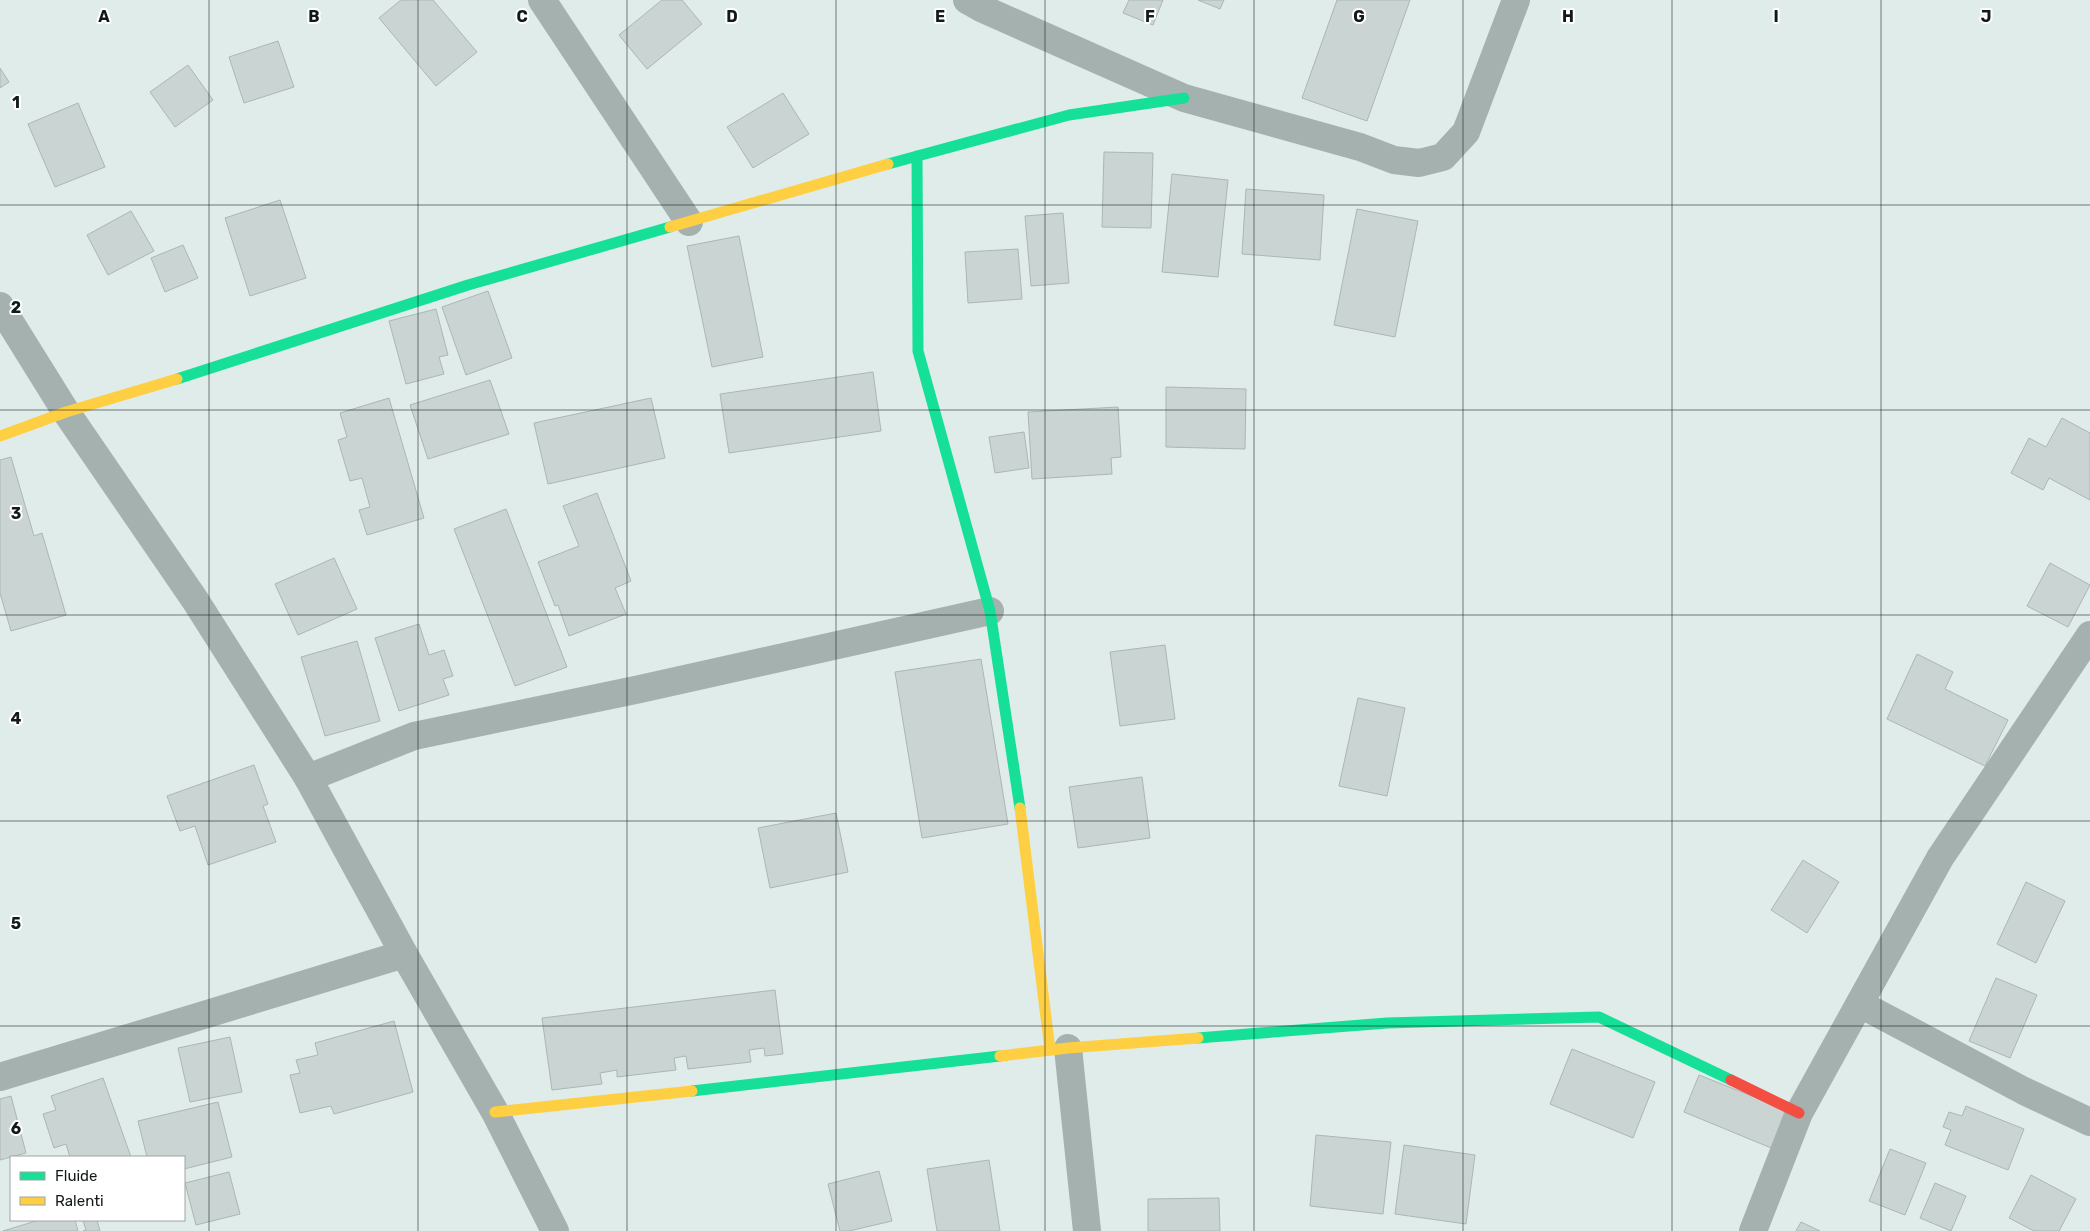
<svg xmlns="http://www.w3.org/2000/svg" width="2090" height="1231" font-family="Rubik,sans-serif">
<rect width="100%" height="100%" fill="#dfecea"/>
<!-- building -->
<g fill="#cad5d3" stroke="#acb6b4">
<polygon points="401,0 433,0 477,52 436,86 379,18"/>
<polygon points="662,0 682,0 702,24 647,69 619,35"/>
<polygon points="1129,0 1163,0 1153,25 1123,13"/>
<polygon points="1198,0 1224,0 1220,9"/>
<polygon points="1337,0 1410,0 1367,121 1302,98"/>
<polygon points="278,41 294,87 244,103 229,57"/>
<polygon points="188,65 213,100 175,127 150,92"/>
<polygon points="0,68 9,82 0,88"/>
<polygon points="783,93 809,134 753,168 727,127"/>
<polygon points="78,103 105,167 55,187 28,124"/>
<polygon points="1104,152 1153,153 1151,228 1102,227"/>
<polygon points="1172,174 1228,180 1218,277 1162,272"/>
<polygon points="1246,189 1324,195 1320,260 1242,254"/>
<polygon points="280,200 306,278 250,296 225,218"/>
<polygon points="1357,209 1418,221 1395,337 1334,325"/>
<polygon points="131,211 154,251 108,275 87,235"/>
<polygon points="1063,213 1069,283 1031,286 1025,216"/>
<polygon points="739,236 763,357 712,367 687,246"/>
<polygon points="183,245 198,278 165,292 151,258"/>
<polygon points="1018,249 1022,299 968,303 965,252"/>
<polygon points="488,291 512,358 466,375 442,307"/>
<polygon points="436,309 448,355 439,357 444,374 406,384 389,321"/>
<polygon points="873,372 881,431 729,453 720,394"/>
<polygon points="490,380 509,434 428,459 410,405"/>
<polygon points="1166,387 1246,389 1245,449 1166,447"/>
<polygon points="389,398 424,518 367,535 359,510 370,507 362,478 350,481 338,440 347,437 340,413"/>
<polygon points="651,398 665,458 548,484 534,423"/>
<polygon points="1118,407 1121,457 1111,458 1112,474 1032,479 1028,412"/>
<polygon points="2062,418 2090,433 2090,500 2049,478 2043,490 2011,473 2029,438 2046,447"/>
<polygon points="1024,432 1029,468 995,473 989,437"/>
<polygon points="11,457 34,536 42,533 66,615 11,631 0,593 0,460"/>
<polygon points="597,493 631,581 615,588 626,614 569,636 558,605 555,606 538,562 579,546 563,506"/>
<polygon points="506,509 567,667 515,686 454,529"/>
<polygon points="334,558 357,609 298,635 275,584"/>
<polygon points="2050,563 2090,585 2068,627 2027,606"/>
<polygon points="419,624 429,655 444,650 453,676 443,679 449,695 399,711 375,638"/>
<polygon points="357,641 380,721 325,736 301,657"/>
<polygon points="1165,645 1175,719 1120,726 1110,652"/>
<polygon points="1917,654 1953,672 1945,689 2008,720 1985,766 1887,719"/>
<polygon points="981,659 1008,824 922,838 895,672"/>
<polygon points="1358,698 1405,708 1387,796 1339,786"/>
<polygon points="254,765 268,804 263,806 276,842 208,865 195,826 180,831 167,796"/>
<polygon points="1142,777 1150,838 1078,848 1069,787"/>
<polygon points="836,813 848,872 770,888 758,828"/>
<polygon points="1803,860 1839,882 1807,933 1771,910"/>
<polygon points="2026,882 2065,901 2036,963 1997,944"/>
<polygon points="1996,978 2037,995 2010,1058 1969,1041"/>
<polygon points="775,990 783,1054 765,1056 764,1048 749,1050 751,1062 688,1069 686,1056 674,1058 676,1070 617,1077 617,1070 600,1073 602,1084 552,1090 542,1018"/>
<polygon points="394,1021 413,1092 334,1114 331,1106 300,1113 290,1075 300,1073 296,1060 318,1055 315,1043"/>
<polygon points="230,1037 242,1092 190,1102 178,1048"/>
<polygon points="1572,1049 1655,1082 1633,1138 1550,1104"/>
<polygon points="1699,1075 1792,1112 1776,1150 1684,1112"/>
<polygon points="103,1078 131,1157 70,1157 66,1144 54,1148 43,1114 56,1110 51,1096"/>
<polygon points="11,1096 26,1153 0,1160 0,1099"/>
<polygon points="218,1102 232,1157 184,1169 184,1157 147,1157 138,1121"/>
<polygon points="1966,1106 2024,1129 2008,1170 1945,1145 1951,1130 1943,1127 1949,1112 1962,1116"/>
<polygon points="1316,1135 1391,1142 1383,1214 1310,1206"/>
<polygon points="1404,1145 1475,1155 1466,1224 1395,1214"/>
<polygon points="1890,1149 1926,1163 1905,1215 1869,1201"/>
<polygon points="989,1160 1000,1231 937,1231 927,1169"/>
<polygon points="879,1171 892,1221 849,1231 840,1231 828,1184"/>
<polygon points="229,1172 240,1214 196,1225 185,1183"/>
<polygon points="2031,1175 2076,1199 2059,1231 2034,1231 2009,1218"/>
<polygon points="1935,1183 1966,1196 1951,1231 1920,1218"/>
<polygon points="1219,1198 1220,1231 1148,1231 1148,1199"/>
<polygon points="39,1220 75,1220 78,1231 3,1231"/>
<polygon points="83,1220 97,1220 100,1231 83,1231 86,1230"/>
<polygon points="1801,1222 1820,1231 1796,1231"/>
</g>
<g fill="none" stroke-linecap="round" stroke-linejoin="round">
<!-- street -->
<g stroke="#a4b1af" stroke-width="28">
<polyline points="542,0 689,222"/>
<polyline points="967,0 983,9 1184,98 1360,147 1394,160 1419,163 1443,157 1466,132 1516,0"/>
<polyline points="0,306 66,412 195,600 308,778 404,954 495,1112 555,1231"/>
<polyline points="308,778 414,736 640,689 990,611"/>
<polyline points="1860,1004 2024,1091 2090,1122"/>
<polyline points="1068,1048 1087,1231"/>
<polyline points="0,1077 404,954"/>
<polyline points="1753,1231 1799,1113 1940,858 2090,635"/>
</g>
<!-- fast -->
<g stroke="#16e098" stroke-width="11">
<polyline points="917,156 918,351 990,611 1020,808"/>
<polyline points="888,164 1069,115 1184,98"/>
<polyline points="177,379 468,285 670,227"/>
<polyline points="1198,1038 1387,1023 1599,1017 1731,1080"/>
<polyline points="692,1091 1000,1056"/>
</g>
<!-- slow -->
<g stroke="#ffcf43" stroke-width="11">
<polyline points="670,227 888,164"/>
<polyline points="0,436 66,412 177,379"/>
<polyline points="1020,808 1050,1050"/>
<polyline points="1000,1056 1068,1048 1198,1038"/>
<polyline points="495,1112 692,1091"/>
</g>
<!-- jam -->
<polyline stroke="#f24e42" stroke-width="11" points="1731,1080 1799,1113"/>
</g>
<!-- grid -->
<path fill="none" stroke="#111a18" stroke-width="1" stroke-opacity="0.55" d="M 209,0 L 209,1231M 418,0 L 418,1231M 627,0 L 627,1231M 836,0 L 836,1231M 1045,0 L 1045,1231M 1254,0 L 1254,1231M 1463,0 L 1463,1231M 1672,0 L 1672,1231M 1881,0 L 1881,1231M 0,205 L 2090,205M 0,410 L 2090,410M 0,615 L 2090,615M 0,821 L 2090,821M 0,1026 L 2090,1026"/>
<g font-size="16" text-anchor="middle" font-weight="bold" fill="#111a18" stroke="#fff" stroke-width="4" stroke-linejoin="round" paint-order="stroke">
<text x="104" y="22">A</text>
<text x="314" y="22">B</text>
<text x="522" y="22">C</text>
<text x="732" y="22">D</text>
<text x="940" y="22">E</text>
<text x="1150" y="22">F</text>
<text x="1359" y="22">G</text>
<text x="1568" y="22">H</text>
<text x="1776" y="22">I</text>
<text x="1986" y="22">J</text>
<text x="16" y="108">1</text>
<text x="16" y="313">2</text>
<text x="16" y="519">3</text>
<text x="16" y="724">4</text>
<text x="16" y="929">5</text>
<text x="16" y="1134">6</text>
</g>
<!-- legend -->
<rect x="10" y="1156" width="175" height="65" fill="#ffffff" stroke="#a0a3a3"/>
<rect x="20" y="1172" width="25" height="8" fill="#16e098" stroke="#a0a3a3"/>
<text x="55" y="1181" font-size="15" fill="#111a18">Fluide</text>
<rect x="20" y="1197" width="25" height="8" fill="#ffcf43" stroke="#a0a3a3"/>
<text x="55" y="1206" font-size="15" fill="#111a18">Ralenti</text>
</svg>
